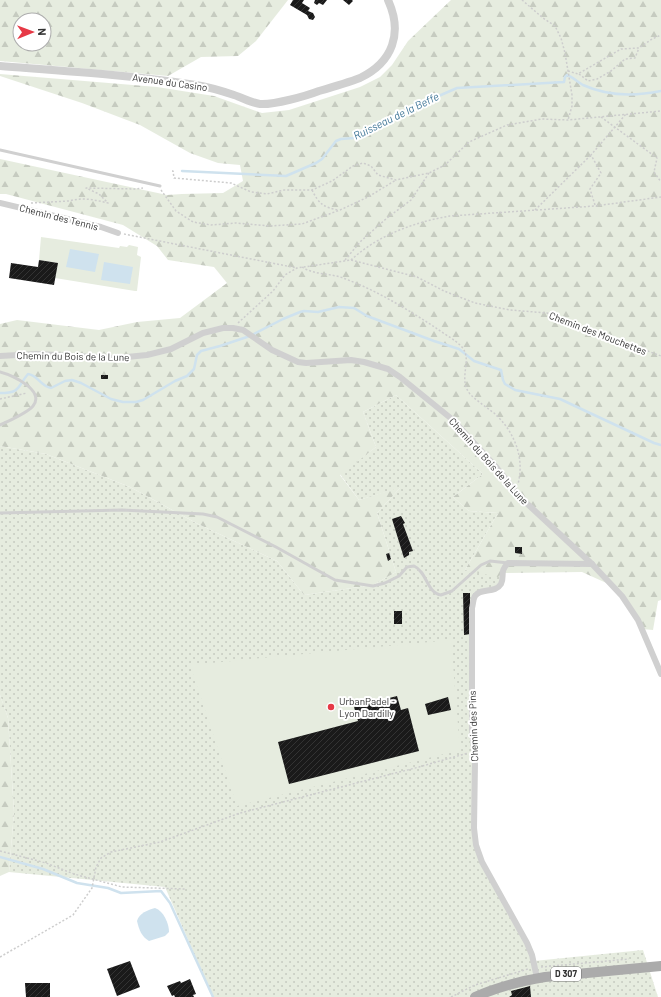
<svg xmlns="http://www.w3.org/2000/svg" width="661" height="997" font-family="Barlow,sans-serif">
<defs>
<pattern id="grass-dots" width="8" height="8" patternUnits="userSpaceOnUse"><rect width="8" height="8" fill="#e6ecdf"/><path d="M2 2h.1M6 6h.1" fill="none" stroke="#c6cbc0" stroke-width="1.8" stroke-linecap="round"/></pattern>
<pattern id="forest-firs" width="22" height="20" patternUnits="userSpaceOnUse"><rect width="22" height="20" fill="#e6ecdf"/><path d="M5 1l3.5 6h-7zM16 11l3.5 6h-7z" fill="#c6cbc0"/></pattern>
<pattern id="building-hatch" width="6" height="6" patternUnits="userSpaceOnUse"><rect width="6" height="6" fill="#1a1a1a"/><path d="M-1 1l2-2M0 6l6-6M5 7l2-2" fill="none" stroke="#333"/></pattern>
</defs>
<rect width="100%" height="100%" fill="#fff"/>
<!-- grass -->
<polygon fill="url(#grass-dots)" points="396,395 483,474 453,497 469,511 498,513 465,570 502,573 501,584 475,596 472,608 476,845 534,961 643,950 658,997 213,997 165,887 9,872 14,812 8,718 0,695 0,446 46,454 130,487 198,524 277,561 304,595 373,585 396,572 377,513 400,488 359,500 340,474 376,447 363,412"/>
<!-- forest -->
<g fill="url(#forest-firs)" fill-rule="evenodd">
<path d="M 0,0 L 288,0 L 256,41 L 238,56 L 201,57 L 168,76 L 0,61 ZM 20,20 L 44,20 L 44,44 L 20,44 Z"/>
<polygon points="451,0 661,0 661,600 658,601 653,630 642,629 613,586 582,572 502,573 498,577 465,570 498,513 469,511 453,497 483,474 396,395 363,412 376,447 340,475 359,500 401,487 377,513 396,572 373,585 304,595 277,561 198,524 130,487 46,454 0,446 0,324 17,320 99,330 137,322 180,318 227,283 214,267 168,260 157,246 123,225 6,194 0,194 0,159 167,195 182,194 223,193 243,181 240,165 218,163 190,153 140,125 82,103 0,76 0,74 157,87 214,96 262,113 289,110 360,87 380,77 392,65 408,41"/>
<polygon points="0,695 8,718 14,812 9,872 0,876"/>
</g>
<!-- garden -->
<g fill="#e6ecdf">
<polygon points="41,237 119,248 120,246 127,247 129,245 138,247 137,255 141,257 137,291 135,291 55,278 57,263 39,260"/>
<polygon points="451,640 460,750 237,806 190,665"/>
</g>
<!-- water -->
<g fill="#cfe2ee">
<polygon points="70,249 99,254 95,272 66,267"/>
<polygon points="104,262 133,267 130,284 101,280"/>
<path d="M 155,908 C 164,911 169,924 169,932 L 165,936 L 149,941 C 142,937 139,930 137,921 C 139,913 148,910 155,908 Z"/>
</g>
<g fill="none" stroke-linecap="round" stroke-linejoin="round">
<!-- stream -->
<g stroke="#cfe2ee" stroke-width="2.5">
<path d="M 182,171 L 286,176 L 316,163 L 322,159 L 336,141 L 341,139 L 354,138 L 375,125 L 402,112 L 457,88 L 564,82 L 565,77 L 567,75 C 573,77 577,82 583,85 C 607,96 636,96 661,91"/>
<path d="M 0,393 C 21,393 17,387 28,374 C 38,375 40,386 51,388 L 65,381 L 72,380 L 81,383 L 111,399 L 123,402 L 136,402 L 143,400 L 175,381 L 187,376 L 194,369 L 197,355 L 201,351 L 220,346 L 250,336 L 283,319 L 300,312 L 304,311 L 318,312 L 339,307 L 354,308 L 367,316 L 434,341 L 459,349 L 474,361 L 501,370 L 503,380 L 505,384 L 515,390 L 560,399 L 654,443 L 661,445"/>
<polyline points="0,857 43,869 77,883 108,888 121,893 161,891 170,903 213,997"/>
</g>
</g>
<!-- building -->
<g fill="url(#building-hatch)">
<polygon points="293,0 304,0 302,3 310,8 308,11 313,13 315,17 313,20 309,19 307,15 290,5"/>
<polygon points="315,0 327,0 323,5 319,3 317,5 314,3"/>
<polygon points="343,0 352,0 353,1 349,5"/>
<polygon points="39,260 58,263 54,285 9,278 11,263 38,267"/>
<rect x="101" y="375" width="7" height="4"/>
<polygon points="401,516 405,523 403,524 413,551 409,552 409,555 404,558 392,519"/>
<polygon points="515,547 522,547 522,554 515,553"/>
<polygon points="389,553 391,559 388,561 386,554"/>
<polygon points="463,593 470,593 470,634 464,635"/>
<rect x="394" y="611" width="8" height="13"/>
<polygon points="397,696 401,710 408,708 419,751 289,784 278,742 358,721 354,707"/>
<polygon points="448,697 451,710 428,715 425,704"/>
<polygon points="130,961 140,987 117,996 107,969"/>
<polygon points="190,979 196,994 193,995 194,997 175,997 174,995 172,996 167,986 180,981 181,983"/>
<polygon points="25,983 50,983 50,997 26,997"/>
<polygon points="530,986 531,997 509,997 512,995 511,991"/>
</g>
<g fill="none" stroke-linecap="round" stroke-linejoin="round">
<!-- path -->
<g stroke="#cdcdcd" stroke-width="1.5" stroke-dasharray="2 2" stroke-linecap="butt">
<polyline points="522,0 543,18 555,26 561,38 565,53 572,95 572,106 568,120"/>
<polyline points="568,71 578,74 621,49 639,48 652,39 661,35"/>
<polyline points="579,74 588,81 597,79 611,71 625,59 635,58 639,48"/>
<polyline points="601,117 657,158 654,172 661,182"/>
<polyline points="172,171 173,171 174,178 231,183 251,192 267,194 284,190 312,190 332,181 353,166 363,163 371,166 378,175 396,180 429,173 445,165 469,142 507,125 542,119 568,120 661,111"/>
<polyline points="161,190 176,211 193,222 211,225 236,223 270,226 302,224 340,210 368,197 396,180"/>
<path d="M 312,190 C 319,204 323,207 338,210"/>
<path d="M 31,203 L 69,201 C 82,197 96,200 108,203 L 99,194 L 86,188 L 136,189 L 143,188"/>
<polyline points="595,205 590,189 601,173 591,155 626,114"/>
<polyline points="535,210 591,155"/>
<polyline points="124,234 297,268"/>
<polyline points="345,260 361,241 387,218 411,200 429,173"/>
<path d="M 351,260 C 378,235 415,222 450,216 L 595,206 L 661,197"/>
<path d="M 302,267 C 314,275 330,273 343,278 C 376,290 407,309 436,328 C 444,334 454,339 461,346 C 474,359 457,378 470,394 C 477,401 486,407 494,413 C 514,431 525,457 518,484"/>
<polyline points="238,323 273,291 285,275 297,268 351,260 417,277 444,291 475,303 510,310 547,313 661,356"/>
<polyline points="0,399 27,393"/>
<polyline points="0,851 46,863 74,874 122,887 185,889"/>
<polyline points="0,957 73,915 92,888 96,867 101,858 111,852 160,842 240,813 419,767 468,753"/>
<polyline points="541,967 629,959"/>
<polyline points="451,997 475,985 528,969"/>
</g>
<!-- service -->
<g stroke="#d0d0d0" stroke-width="3">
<polyline points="0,150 160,186"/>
<path d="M 0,372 C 11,375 46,390 33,406 C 27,413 9,421 0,425"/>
<path d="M 0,513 L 122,510 L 203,514 L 217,517 L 276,547 L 335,580 L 373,586 L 385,583 L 399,576 L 407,567 L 414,566 C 427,572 427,593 441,595 L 452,591 L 481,565 L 490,561 L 508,563"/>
</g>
<!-- minor -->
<g stroke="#d0d0d0" stroke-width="6">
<polyline points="0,203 101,227 118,233"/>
<polyline points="0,356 36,354 117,358 147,355 171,349 203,333 223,328 233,328 243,330 272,350 298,362 306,363 351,360 364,362 388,369 400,377 453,420 497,468 521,498 592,564 622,596 638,620 661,674"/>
<path d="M 537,978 L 532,955 L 527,943 L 482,862 L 476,845 L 474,828 L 475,762 L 472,729 L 472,608 C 473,605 473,599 475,596 C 481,587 495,594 501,584 C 505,576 499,572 508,563 L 592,564"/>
</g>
<!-- tertiary -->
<path stroke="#d0d0d0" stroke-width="8" d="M 0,66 C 65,71 131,75 196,85 C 209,87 222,91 234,95 C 243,98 252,103 260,104 C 274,105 306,96 319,91 C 333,87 347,83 360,78 C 393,62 403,33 388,0"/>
<!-- primary -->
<path stroke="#ababab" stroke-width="10" d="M 475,997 C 497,987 521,981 545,977 L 661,966"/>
</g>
<!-- markers -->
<circle fill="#e63946" stroke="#fff" stroke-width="1.5" cx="331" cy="707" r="4"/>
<g text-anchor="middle" stroke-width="4" stroke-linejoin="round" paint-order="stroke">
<!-- shield labels -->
<rect fill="#fff" stroke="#707070" stroke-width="1" x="551" y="967" width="30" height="14" rx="3"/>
<g font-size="9" font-weight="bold" fill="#333">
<text x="566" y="977">D 307</text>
</g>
<!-- street labels -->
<g font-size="10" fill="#333" stroke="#fff">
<text transform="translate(170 82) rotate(8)" y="4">Avenue du Casino</text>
<text transform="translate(59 217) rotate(14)" y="4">Chemin des Tennis</text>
<text transform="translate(598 333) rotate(21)" y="4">Chemin des Mouchettes</text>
<text transform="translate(73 356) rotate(1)" y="4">Chemin du Bois de la Lune</text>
<text transform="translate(489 461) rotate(48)" y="4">Chemin du Bois de la Lune</text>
<text transform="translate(473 726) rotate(-92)" y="4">Chemin des Pins</text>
</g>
<!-- poi labels -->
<g font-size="10" fill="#333" stroke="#fff" text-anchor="start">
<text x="339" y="705">UrbanPadel -<tspan x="339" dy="12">Lyon Dardilly</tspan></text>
</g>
<!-- water labels -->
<g font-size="11" font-style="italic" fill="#3f7597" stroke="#fff">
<text transform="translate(396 116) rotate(-26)" y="4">Ruisseau de la Beffe</text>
</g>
</g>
<!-- north arrow -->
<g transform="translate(32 32) rotate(89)"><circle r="19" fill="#ffffff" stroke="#adadad"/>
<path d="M0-3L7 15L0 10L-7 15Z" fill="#e63946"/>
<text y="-6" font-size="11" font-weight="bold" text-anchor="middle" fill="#333333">N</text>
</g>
</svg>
